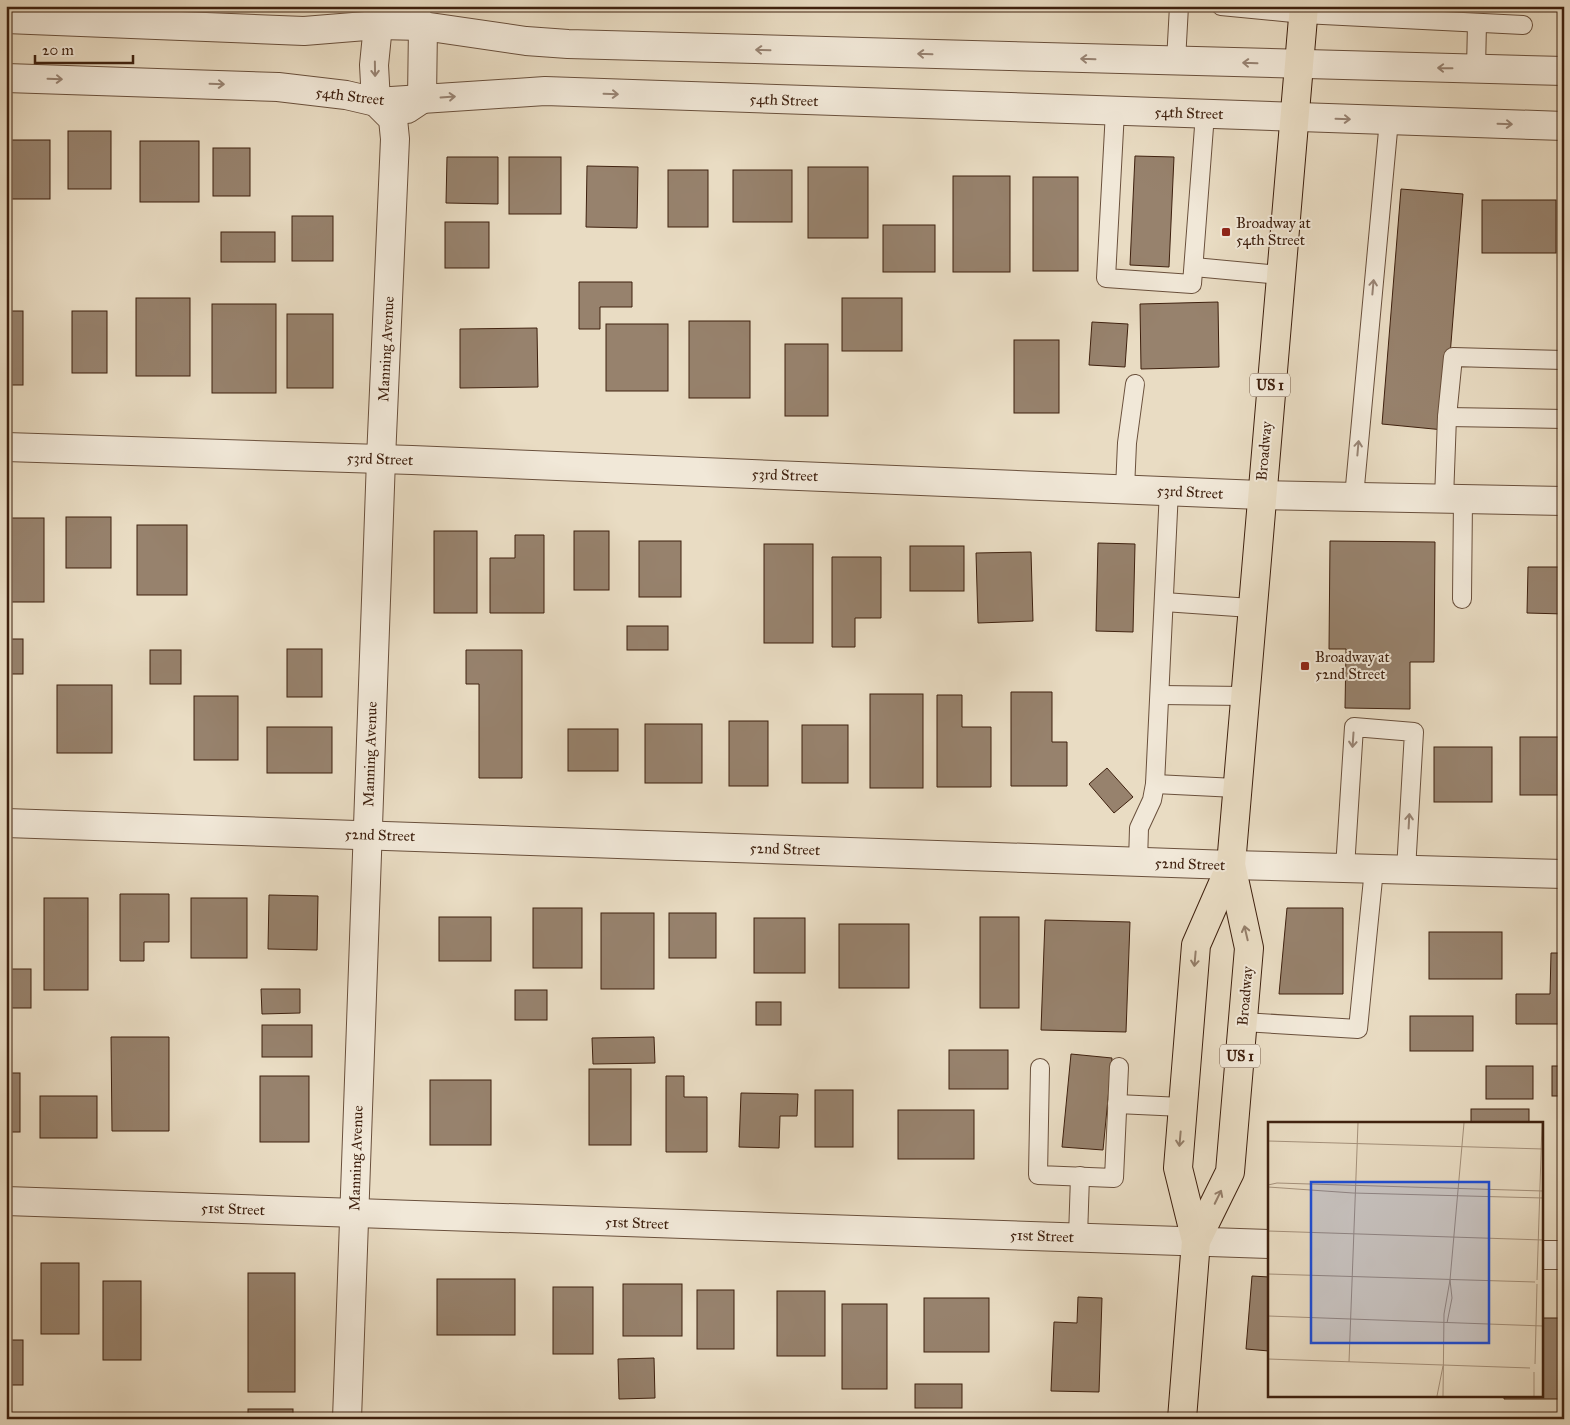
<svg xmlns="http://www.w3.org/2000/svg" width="1570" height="1425" font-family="'IM FELL Great Primer',serif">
<rect width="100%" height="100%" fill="#e9dcc3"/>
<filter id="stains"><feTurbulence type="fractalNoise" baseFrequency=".004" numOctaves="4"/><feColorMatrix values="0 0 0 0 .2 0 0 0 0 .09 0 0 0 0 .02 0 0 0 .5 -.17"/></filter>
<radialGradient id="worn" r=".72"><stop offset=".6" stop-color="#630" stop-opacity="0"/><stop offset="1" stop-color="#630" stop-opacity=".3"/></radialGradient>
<!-- building -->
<g fill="#97826d" stroke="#3f210f">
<rect x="68" y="131" width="43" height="58"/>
<rect x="6" y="140" width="44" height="59"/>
<rect x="140" y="141" width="59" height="61"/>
<rect x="213" y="148" width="37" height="48"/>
<polygon points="1135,156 1174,157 1169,267 1130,265"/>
<polygon points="447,157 498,157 498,204 446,203"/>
<rect x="509" y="157" width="52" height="57"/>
<polygon points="587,166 638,167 637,228 586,227"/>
<rect x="808" y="167" width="60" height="71"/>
<rect x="668" y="170" width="40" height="57"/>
<rect x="733" y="170" width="59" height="52"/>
<rect x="953" y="176" width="57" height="96"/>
<rect x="1033" y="177" width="45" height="94"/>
<polygon points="1401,189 1463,194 1444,430 1382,424"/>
<rect x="1482" y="200" width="74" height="53"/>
<rect x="292" y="216" width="41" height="45"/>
<rect x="445" y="222" width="44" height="46"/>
<rect x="883" y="225" width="52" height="47"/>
<rect x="221" y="232" width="54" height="30"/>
<polygon points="579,282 632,282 632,307 600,307 600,329 579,329"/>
<rect x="136" y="298" width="54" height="78"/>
<rect x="842" y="298" width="60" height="53"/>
<polygon points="1218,302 1219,367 1141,369 1140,304"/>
<rect x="212" y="304" width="64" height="89"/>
<rect x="6" y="311" width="17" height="74"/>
<rect x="72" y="311" width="35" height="62"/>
<rect x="287" y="314" width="46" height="74"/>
<rect x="689" y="321" width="61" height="77"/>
<polygon points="1092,322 1128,324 1125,367 1089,365"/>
<rect x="606" y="324" width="62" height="67"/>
<polygon points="537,328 538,387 460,388 460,329"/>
<rect x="1014" y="340" width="45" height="73"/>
<rect x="785" y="344" width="43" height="72"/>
<rect x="66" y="517" width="45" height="51"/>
<rect x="6" y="518" width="38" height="84"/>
<rect x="137" y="525" width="50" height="70"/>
<rect x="434" y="531" width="43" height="82"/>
<rect x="574" y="531" width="35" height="59"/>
<polygon points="515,535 544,535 544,613 490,613 490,558 515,558"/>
<rect x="639" y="541" width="42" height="56"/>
<polygon points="1330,541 1435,542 1434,662 1410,662 1410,709 1345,708 1346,649 1329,649"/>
<polygon points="1098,543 1135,544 1133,632 1096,631"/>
<rect x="764" y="544" width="49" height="99"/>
<rect x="910" y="546" width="54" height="45"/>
<polygon points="1031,552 1033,621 978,623 976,553"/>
<polygon points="832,557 881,557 881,618 855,618 855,647 832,647"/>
<polygon points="1528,567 1564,567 1564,614 1527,613"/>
<rect x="627" y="626" width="41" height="24"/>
<rect x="6" y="639" width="17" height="35"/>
<rect x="287" y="649" width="35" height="48"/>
<rect x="150" y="650" width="31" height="34"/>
<polygon points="466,650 522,650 522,778 479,778 479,684 466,684"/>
<rect x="57" y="685" width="55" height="68"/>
<polygon points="1011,692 1052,692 1052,742 1067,742 1067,786 1011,786"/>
<rect x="870" y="694" width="53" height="94"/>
<polygon points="937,695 962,695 962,727 991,727 991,787 937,787"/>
<rect x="194" y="696" width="44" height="64"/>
<rect x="729" y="721" width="39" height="65"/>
<rect x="645" y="724" width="57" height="59"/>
<rect x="802" y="725" width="46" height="58"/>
<rect x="267" y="727" width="65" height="46"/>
<rect x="568" y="729" width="50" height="42"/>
<rect x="1520" y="737" width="44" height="58"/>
<rect x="1434" y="747" width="58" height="55"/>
<polygon points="1107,768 1133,797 1114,813 1089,784"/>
<polygon points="120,894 169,894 169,942 144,942 144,961 120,961"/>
<polygon points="269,895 318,896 317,950 268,949"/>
<rect x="44" y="898" width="44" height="92"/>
<rect x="191" y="898" width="56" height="60"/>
<rect x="533" y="908" width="49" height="60"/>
<polygon points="1287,908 1343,908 1343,994 1279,994"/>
<rect x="601" y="913" width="53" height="76"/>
<rect x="669" y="913" width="47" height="45"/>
<rect x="439" y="917" width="52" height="44"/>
<rect x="980" y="917" width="39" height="91"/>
<rect x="754" y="918" width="51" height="55"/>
<polygon points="1045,920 1130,922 1126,1032 1041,1030"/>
<rect x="839" y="924" width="70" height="64"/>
<rect x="1429" y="932" width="73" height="47"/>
<polygon points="1551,953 1564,953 1564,1024 1516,1024 1516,994 1550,994"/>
<rect x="6" y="969" width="25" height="39"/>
<polygon points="261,989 300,989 300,1013 262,1014"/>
<rect x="515" y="990" width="32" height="30"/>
<rect x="756" y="1002" width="25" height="23"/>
<rect x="1410" y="1016" width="63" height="35"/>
<rect x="262" y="1025" width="50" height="32"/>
<polygon points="111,1037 169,1037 169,1131 112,1131"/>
<polygon points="654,1037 655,1063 593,1064 592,1038"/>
<rect x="949" y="1050" width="59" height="39"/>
<polygon points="1071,1054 1112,1058 1103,1150 1062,1147"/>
<rect x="1486" y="1066" width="47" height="33"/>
<rect x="1552" y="1066" width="12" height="30"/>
<rect x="589" y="1069" width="42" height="76"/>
<rect x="6" y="1073" width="14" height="59"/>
<rect x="260" y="1076" width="49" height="66"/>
<polygon points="666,1076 684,1076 684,1097 707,1097 707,1152 666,1152"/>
<rect x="430" y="1080" width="61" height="65"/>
<rect x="815" y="1090" width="38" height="57"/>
<polygon points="741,1093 798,1094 797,1116 780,1116 779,1148 739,1147"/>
<rect x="40" y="1096" width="57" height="42"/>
<rect x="1471" y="1109" width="58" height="15"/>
<rect x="898" y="1110" width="76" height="49"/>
<rect x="41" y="1263" width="38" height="71"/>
<rect x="248" y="1273" width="47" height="119"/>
<polygon points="1252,1276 1269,1277 1269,1351 1246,1349"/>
<rect x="437" y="1279" width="78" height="56"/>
<rect x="103" y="1281" width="38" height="79"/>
<rect x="623" y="1284" width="59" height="52"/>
<rect x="553" y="1287" width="40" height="67"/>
<rect x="697" y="1290" width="37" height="59"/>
<rect x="777" y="1291" width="48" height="65"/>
<polygon points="1078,1297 1102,1298 1099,1392 1051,1391 1054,1322 1077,1323"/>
<rect x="924" y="1298" width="65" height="54"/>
<rect x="842" y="1304" width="45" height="85"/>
<polygon points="1541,1318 1564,1318 1564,1399 1504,1399 1504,1396 1541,1396"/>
<rect x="6" y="1340" width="17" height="45"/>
<polygon points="654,1358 655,1398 619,1399 618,1359"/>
<rect x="915" y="1384" width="47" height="24"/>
<rect x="248" y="1409" width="45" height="10"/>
</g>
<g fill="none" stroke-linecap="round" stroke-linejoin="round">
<defs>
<g id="service">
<polyline points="1221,6 1303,14 1523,25"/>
<polyline points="1176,61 1179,6"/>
<polyline points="1476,69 1477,23"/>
<polyline points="1115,111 1106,278 1192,284 1205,114"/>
<polyline points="1194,267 1280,275"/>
<polyline points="1447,417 1564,419"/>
<polyline points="1125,489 1127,443 1135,384"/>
<polyline points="1354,497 1389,120"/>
<polyline points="1444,499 1447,417 1453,357 1564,360"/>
<polyline points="1462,599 1463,499"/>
<polyline points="1164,602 1251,608"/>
<polyline points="1160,695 1244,696"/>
<polyline points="1155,784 1236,788"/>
<polyline points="1138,862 1139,828 1152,800 1155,784 1169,490"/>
<polyline points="1345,868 1354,727 1414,732 1406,870"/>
<polyline points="1243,1022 1358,1029 1374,869"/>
<polyline points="1040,1068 1038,1175 1114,1178 1119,1067"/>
<polyline points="1117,1104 1182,1107"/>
<polyline points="1078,1237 1080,1176"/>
</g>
<g id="minor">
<polyline points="6,19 304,31 378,25 423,26 526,41 568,44 1564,71"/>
<polyline points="6,78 278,87 346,95 376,102 545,91 1564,126"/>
<polyline points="407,109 422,99 423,26 412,12"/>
<polyline points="6,447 412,460 1260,495 1564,501"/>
<polyline points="6,823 1231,865 1564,874"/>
<polyline points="6,1201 1269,1244"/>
<polyline points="1541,1255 1564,1255"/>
<polyline points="347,1419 381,459 395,139 393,119 376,102 374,65 378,25 391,6"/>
</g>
<g id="primary">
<polyline points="1196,1241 1230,1172 1249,948 1231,865 1304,6"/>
<polyline points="1182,1419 1196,1241 1178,1168 1196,945 1231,865"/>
</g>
</defs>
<!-- service casing -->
<use href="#service" stroke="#6a503c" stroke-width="20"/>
<!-- minor casing -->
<use href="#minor" stroke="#6a503c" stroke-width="30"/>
<!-- primary casing -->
<use href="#primary" stroke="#3f210f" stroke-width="30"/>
<!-- service -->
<use href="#service" stroke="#f1e8d8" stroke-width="18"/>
<!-- minor -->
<use href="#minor" stroke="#f1e8d8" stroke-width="28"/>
<!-- primary -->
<use href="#primary" stroke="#e9dcc3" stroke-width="28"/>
</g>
<!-- one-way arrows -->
<defs><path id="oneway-shaft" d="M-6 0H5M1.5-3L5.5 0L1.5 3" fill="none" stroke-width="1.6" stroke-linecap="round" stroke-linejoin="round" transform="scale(1.25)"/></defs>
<g stroke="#988474">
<use href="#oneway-shaft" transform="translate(763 50) rotate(-178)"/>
<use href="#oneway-shaft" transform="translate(925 54) rotate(-178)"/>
<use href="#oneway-shaft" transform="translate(1088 59) rotate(-178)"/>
<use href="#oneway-shaft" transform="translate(1250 63) rotate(-178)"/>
<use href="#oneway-shaft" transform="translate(1445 68) rotate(-179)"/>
<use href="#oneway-shaft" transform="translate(375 69) rotate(89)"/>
<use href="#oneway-shaft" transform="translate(55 79) rotate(2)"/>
<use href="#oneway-shaft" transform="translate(217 84) rotate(2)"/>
<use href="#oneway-shaft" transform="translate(611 94) rotate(2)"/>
<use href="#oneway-shaft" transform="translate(448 97) rotate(-4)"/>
<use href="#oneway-shaft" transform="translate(1343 119) rotate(2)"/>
<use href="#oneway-shaft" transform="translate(1505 124) rotate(2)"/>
<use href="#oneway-shaft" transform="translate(1373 287) rotate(-85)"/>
<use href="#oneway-shaft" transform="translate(1358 448) rotate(-85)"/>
<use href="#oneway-shaft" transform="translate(1353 740) rotate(94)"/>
<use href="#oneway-shaft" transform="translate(1409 821) rotate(-87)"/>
</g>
<g stroke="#947e69">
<use href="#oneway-shaft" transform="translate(1246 933) rotate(-103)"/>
<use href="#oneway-shaft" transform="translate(1195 959) rotate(95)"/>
<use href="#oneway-shaft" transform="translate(1180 1139) rotate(95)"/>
<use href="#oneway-shaft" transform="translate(1218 1197) rotate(-64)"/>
</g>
<!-- markers -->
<g fill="#8f2418" stroke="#f1e8d8" stroke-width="2">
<rect x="1221" y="227" width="10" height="10" rx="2.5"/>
<rect x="1300" y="661" width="10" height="10" rx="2.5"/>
</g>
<g text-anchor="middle" stroke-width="4" stroke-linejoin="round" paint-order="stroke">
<!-- shield labels -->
<g fill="#f1e8d8" stroke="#745d4b" stroke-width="1">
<rect x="1250" y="373.5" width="40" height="23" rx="4"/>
<rect x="1220" y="1044.5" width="40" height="23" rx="4"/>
</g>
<g font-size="14" font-weight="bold" fill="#3f210f">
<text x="1270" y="390">US 1</text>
<text x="1240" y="1061">US 1</text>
</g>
<!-- street labels -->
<g font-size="15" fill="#3f210f" stroke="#f1e8d8">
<text transform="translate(350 96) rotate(7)" y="5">54th Street</text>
<text transform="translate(784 100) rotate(2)" y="5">54th Street</text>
<text transform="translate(1189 113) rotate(2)" y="5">54th Street</text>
<text transform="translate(386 349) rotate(-87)" y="5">Manning Avenue</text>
<text transform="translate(1264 451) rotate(-85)" y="5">Broadway</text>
<text transform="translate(380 459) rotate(2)" y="5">53rd Street</text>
<text transform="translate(785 475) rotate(2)" y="5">53rd Street</text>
<text transform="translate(1190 492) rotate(3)" y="5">53rd Street</text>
<text transform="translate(370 754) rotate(-88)" y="5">Manning Avenue</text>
<text transform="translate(380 835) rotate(2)" y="5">52nd Street</text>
<text transform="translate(785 849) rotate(2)" y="5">52nd Street</text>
<text transform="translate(1190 864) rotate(2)" y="5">52nd Street</text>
<text transform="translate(1245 996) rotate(-85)" y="5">Broadway</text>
<text transform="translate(356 1158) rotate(-88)" y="5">Manning Avenue</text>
<text transform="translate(233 1209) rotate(2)" y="5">51st Street</text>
<text transform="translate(637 1223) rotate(2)" y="5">51st Street</text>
<text transform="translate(1042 1236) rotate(2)" y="5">51st Street</text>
</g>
<!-- poi labels -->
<g font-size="15" fill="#3f210f" stroke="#f1e8d8" text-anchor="start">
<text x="1236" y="228">Broadway at<tspan x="1236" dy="17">54th Street</tspan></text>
<text x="1315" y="662">Broadway at<tspan x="1315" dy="17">52nd Street</tspan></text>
</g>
</g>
<!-- overview -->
<g transform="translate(1268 1122)">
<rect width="275" height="275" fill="#e9dcc3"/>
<path fill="none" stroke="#a5917b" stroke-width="1" d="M 0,19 L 275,27M 0,63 L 9,61 L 275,69M 0,65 L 85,71 L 275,76M 0,109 L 275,118M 0,152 L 267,160M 269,158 L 274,1M 0,194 L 275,204M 179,201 L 184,176 L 182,158 L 196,1M 0,237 L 262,246M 81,240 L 90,1M 267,242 L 269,162M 169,274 L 175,244M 175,274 L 176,192 L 182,158M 266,274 L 266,250"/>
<path fill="#1d4ed8" fill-opacity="0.15" stroke="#1d4ed8" stroke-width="2.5" d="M 43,60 L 221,60 L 221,221 L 43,221 Z"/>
<rect width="275" height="275" fill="none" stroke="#3f210f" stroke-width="2.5"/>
</g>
<!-- margin -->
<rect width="1570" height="1425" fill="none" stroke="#e9dcc3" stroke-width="25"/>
<rect x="8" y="8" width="1555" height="1410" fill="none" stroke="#3f210f" stroke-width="2.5"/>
<rect x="12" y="12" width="1545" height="1400" fill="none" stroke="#3f210f"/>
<!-- scale -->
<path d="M35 55v8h98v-8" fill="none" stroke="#3f210f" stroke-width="2.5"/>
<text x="42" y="55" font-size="15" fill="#3f210f" stroke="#f1e8d8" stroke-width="4" paint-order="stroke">20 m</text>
<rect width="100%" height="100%" filter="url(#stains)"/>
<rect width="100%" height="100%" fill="url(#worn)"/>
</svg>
